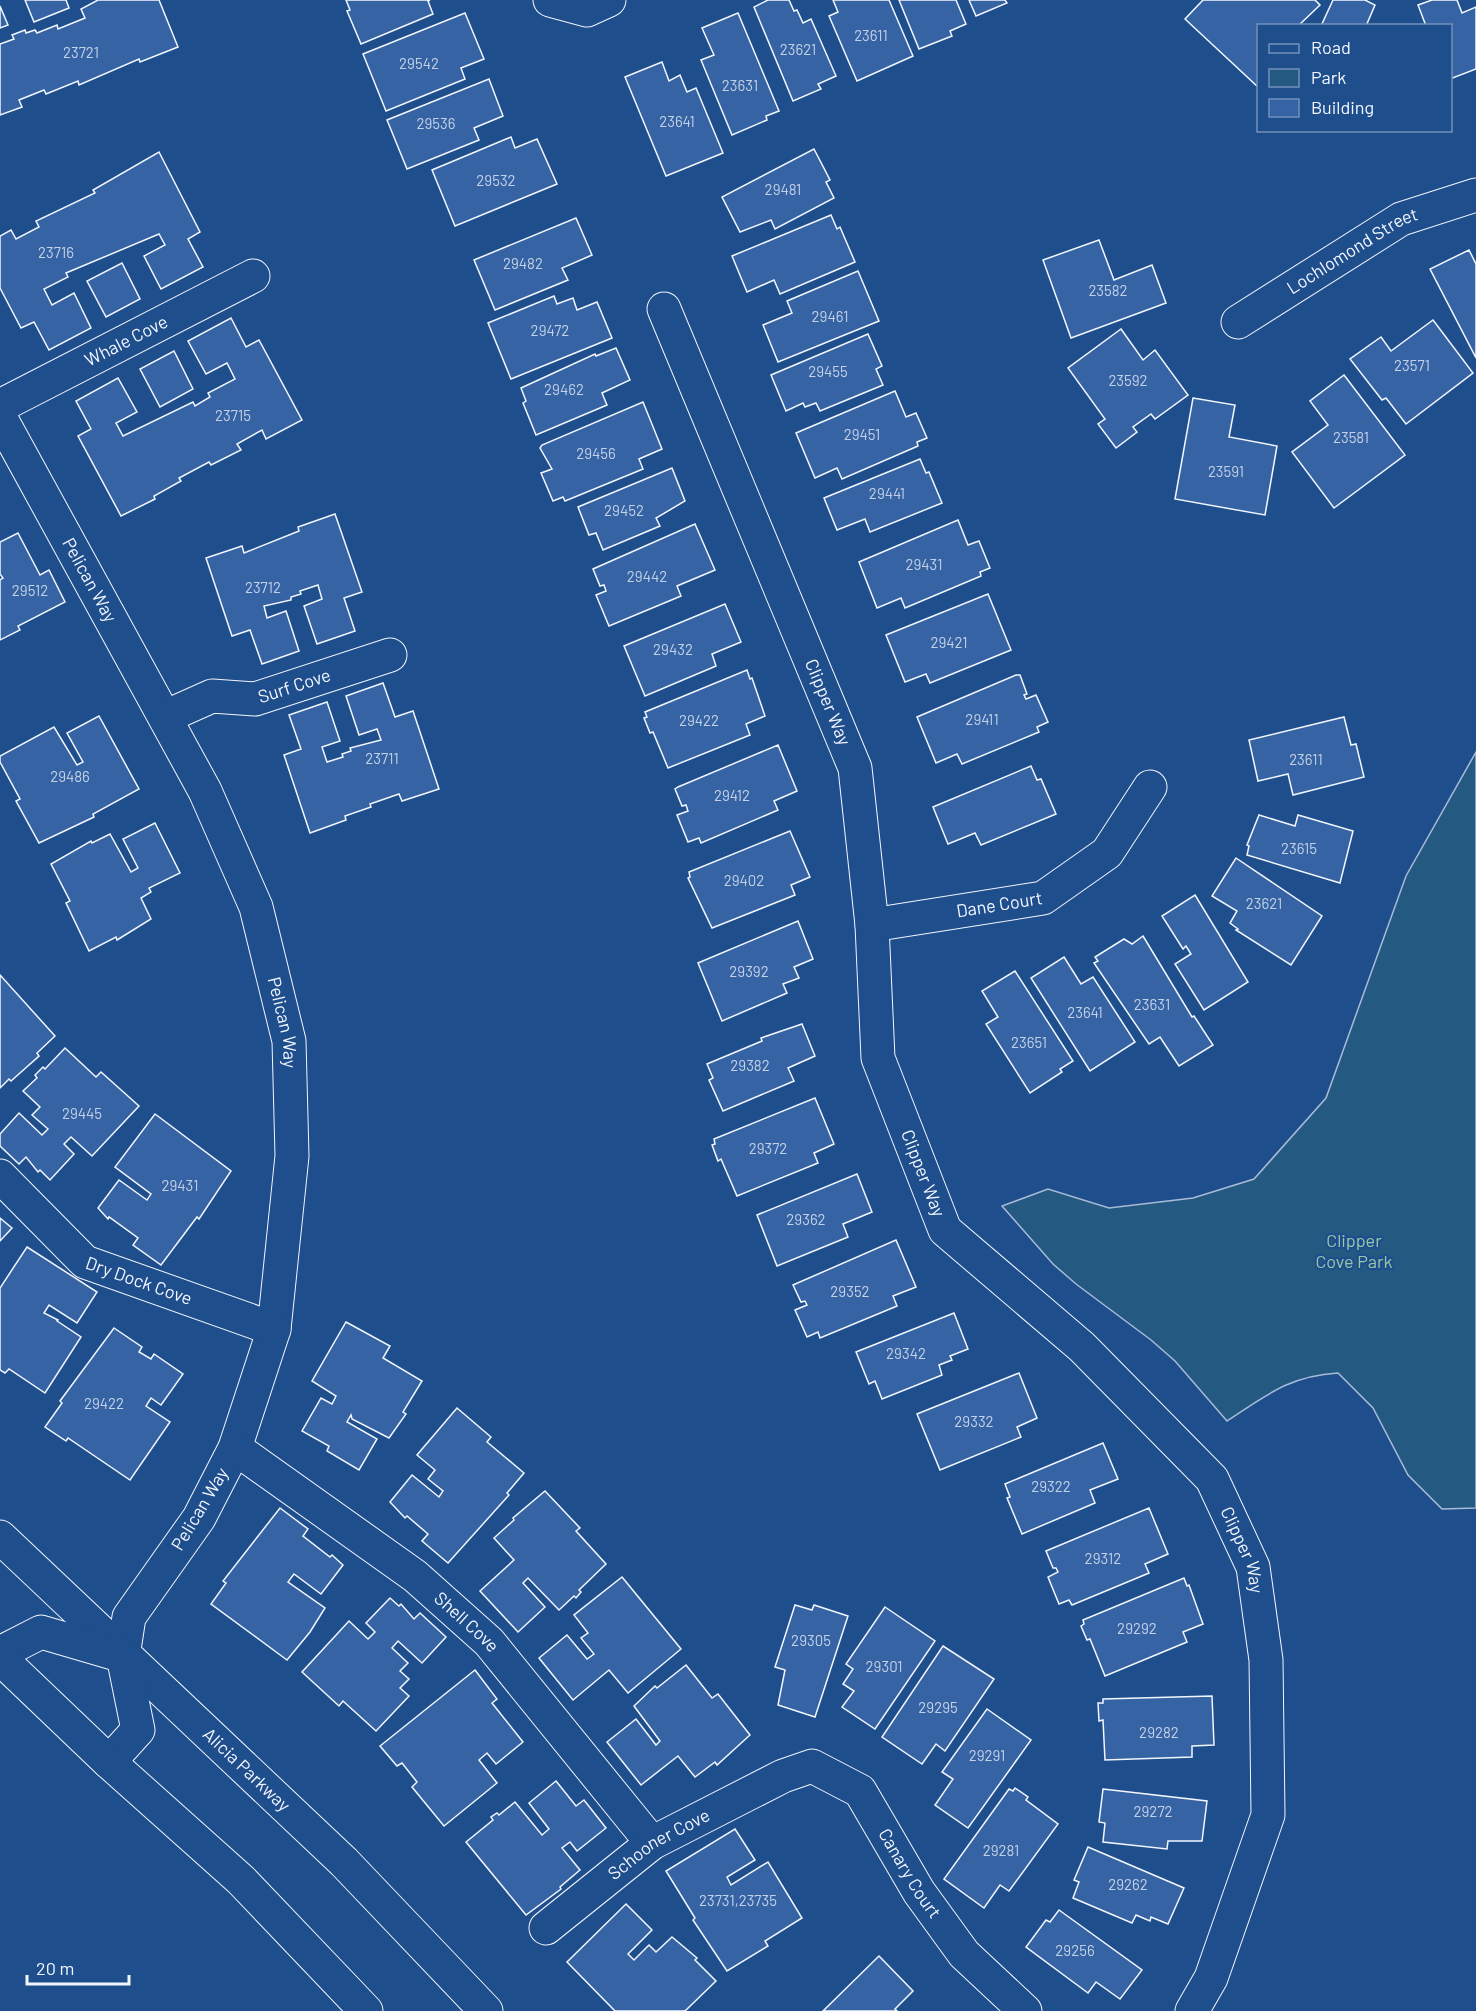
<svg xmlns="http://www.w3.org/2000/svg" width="1476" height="2011" font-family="Barlow,sans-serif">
<rect width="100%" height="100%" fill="#1f4e8c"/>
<!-- green -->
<path fill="#245a82" stroke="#a8bbd7" stroke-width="1.5" d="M 1476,752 L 1476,1508 L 1442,1509 L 1408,1475 L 1373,1408 L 1338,1373 C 1289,1376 1267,1395 1227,1421 L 1175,1361 L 1151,1340 L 1076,1284 L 1053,1264 L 1002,1206 L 1048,1189 L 1109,1208 L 1193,1198 L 1254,1179 L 1326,1098 L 1406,876 Z"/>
<!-- building -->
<g fill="#3563a3" stroke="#f2f6ff" stroke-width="1.5">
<polygon points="25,0 66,0 69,8 34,22"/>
<polygon points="98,0 159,0 178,47 140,62 139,59 79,85 78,81 46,94 44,90 19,100 22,107 0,115 0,44 14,39 12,35 25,30 26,33 35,30 37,33 57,25 58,29 85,18 81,9"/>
<polygon points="346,0 430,0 428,1 433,14 361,44 347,11 350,10"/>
<polygon points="768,0 789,0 794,11 797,10 803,23 811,19 836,76 818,84 821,89 793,101 754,7"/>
<polygon points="833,0 889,0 913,56 857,81 829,16 838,12"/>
<polygon points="899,0 956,0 966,24 950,31 952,36 919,49"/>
<polygon points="969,0 1005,0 1007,3 976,16"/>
<polygon points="1203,0 1315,0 1320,5 1298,26 1258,26 1258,87 1185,19"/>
<polygon points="1333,0 1365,0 1375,5 1366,26 1321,26"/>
<polygon points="1432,0 1457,0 1462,13 1476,7 1476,69 1450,79 1450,26 1426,26 1418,5"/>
<polygon points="0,6 8,25 0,28"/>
<polygon points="465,13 484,59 461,68 465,79 386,111 363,54"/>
<polygon points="738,13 779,111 766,116 767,120 732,135 701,60 714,55 702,28"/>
<polygon points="662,62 669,81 680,75 687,92 696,88 723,153 666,176 625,77"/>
<polygon points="489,79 503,116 474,128 479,140 407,169 387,120"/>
<polygon points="511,137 515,148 537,139 557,184 455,226 432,170"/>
<polygon points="814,149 830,180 826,182 834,198 775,229 771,220 740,232 722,197"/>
<polygon points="159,152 200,232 188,239 203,267 161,289 144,256 165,245 159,234 66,273 68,277 44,289 52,305 74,293 91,328 49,350 34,322 21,328 0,288 0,236 11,230 16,239 39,227 36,221 95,193 93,190"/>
<polygon points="831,215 837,229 840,227 855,262 780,294 774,280 747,292 732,256"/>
<polygon points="576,218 592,255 562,268 568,280 495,310 474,260"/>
<polygon points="1099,240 1114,280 1152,265 1166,303 1071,338 1043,260"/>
<polygon points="1469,250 1476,264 1476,358 1430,269"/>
<polygon points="122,263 140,299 106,317 87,281"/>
<polygon points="858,271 879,321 778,362 763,325 792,313 787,301"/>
<polygon points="554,296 557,304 573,298 577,310 597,302 612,338 511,379 488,323"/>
<polygon points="231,318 246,347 259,340 302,420 266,439 262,430 237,444 241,450 211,465 209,462 179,478 181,481 154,496 155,499 121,516 78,436 91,429 76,401 118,378 137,412 116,423 123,436 193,402 195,406 210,397 208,393 235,379 227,363 206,374 188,341"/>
<polygon points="1433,320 1473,373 1406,424 1386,398 1382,400 1350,359 1381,337 1391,351"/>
<polygon points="1121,329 1143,360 1155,350 1188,395 1155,419 1151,414 1133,427 1137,432 1116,448 1098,424 1105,419 1068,368"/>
<polygon points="868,334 882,366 876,369 883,385 820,411 816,403 805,407 803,403 786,411 771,375"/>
<polygon points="616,348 630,380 602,393 607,405 536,435 523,403 526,401 521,388 595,354 596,356"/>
<polygon points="174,351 193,389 160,407 140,369"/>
<polygon points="1344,375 1405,455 1334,508 1292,452 1328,425 1310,401"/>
<polygon points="895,391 906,417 916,413 927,438 917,442 918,446 842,479 837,468 815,478 796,433"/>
<polygon points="1193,398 1235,405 1229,437 1277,446 1265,515 1175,499"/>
<polygon points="643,402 662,449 639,459 643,469 565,501 563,497 553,501 541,473 552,469 540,448 542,445"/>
<polygon points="920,459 926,473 929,472 942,503 870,532 865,519 837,530 824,498"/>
<polygon points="672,468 685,501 656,518 660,526 603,550 596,533 589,535 578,507"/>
<polygon points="335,514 362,592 344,598 355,631 317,644 304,606 322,599 318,585 300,591 301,594 291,597 291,600 264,606 267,618 286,611 299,651 262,664 250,630 232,636 206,558 242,546 244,553 299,531 298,527"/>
<polygon points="958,520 968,545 979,541 990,568 980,572 981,576 905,608 901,598 877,608 859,562"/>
<polygon points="695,524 715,570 677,586 681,596 609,626 596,595 606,591 604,585 600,586 593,569"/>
<polygon points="18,533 40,575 49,570 65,602 18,626 20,630 0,640 0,580 3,578 0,574 0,542"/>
<polygon points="988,594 1011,650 930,683 926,674 905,682 886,635"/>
<polygon points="725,604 741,642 712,654 716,666 645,696 624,646"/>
<polygon points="747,670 750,679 752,678 765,716 746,724 750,735 668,768 653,732 650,733 644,718 647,717 645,712"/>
<polygon points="1016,675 1020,675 1027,694 1024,695 1026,699 1036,695 1048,722 1037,727 1039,732 962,764 957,754 936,763 917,717"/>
<polygon points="383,683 395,717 413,711 439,789 402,801 399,794 370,804 371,807 345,816 346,820 310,833 284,755 301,749 289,715 327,702 340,741 322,747 327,762 343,757 342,754 351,751 350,748 381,740 377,729 359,735 346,696"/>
<polygon points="99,716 139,789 93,814 94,817 39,843 16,801 20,799 0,762 0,756 54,727 77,765 83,762 67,733"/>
<polygon points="1344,717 1351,745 1356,744 1364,777 1293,795 1288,774 1258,781 1249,740"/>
<polygon points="778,745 797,791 774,801 778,810 701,843 699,838 688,842 677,815 688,811 686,805 682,806 675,789 678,787"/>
<polygon points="1031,766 1037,780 1041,779 1056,814 981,845 975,833 948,844 933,807"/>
<polygon points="1259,815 1295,826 1298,815 1353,831 1340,883 1247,855 1249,846 1247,845"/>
<polygon points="155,823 180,873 149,888 151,892 141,898 151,919 117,940 116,937 89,951 66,903 70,901 51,864 91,841 92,843 110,834 131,872 138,868 123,839"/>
<polygon points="790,831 810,877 791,885 795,895 712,928 688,878 690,877 689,872"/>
<polygon points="1236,858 1322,916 1291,965 1236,930 1238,929 1230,923 1237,911 1212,896"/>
<polygon points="1195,895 1248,982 1204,1010 1175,964 1191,954 1186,946 1183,949 1162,916"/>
<polygon points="798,921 813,959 794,967 799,978 783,984 787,993 722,1021 698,963"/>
<polygon points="1143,936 1192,1017 1194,1016 1213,1045 1179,1066 1160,1037 1149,1044 1094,963 1098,961 1095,957 1124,939 1132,944"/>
<polygon points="1064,957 1081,984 1093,977 1135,1042 1090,1071 1031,978"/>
<polygon points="1015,971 1073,1061 1060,1069 1062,1072 1030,1093 986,1024 998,1017 982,991"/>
<polygon points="0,975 55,1036 37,1053 39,1056 11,1081 9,1079 0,1088"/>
<polygon points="802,1024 815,1056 788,1068 794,1081 723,1111 709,1080 713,1078 707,1064 762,1041 761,1038"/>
<polygon points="65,1048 96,1077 101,1072 139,1106 92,1156 71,1137 64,1144 74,1154 50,1180 40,1170 38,1172 26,1157 19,1164 0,1146 0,1134 19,1113 42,1135 48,1129 32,1115 40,1107 23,1091 37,1078 35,1075 43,1067 45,1069"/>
<polygon points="815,1098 834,1144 814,1153 818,1163 737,1196 721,1159 718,1161 712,1145 715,1144 714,1139"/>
<polygon points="155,1114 231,1171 199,1219 197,1217 161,1265 133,1245 138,1238 109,1217 108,1219 98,1208 119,1180 147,1200 151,1194 115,1167"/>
<polygon points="857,1174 872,1212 843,1224 848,1237 777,1266 757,1215"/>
<polygon points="0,1218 12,1228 0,1241"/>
<polygon points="896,1240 916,1287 893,1296 897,1306 820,1338 818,1332 807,1337 795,1310 807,1305 805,1301 801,1302 793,1285"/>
<polygon points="27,1247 97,1292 77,1323 49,1305 44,1313 58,1320 57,1321 81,1337 45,1393 9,1369 5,1373 0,1370 0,1288"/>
<polygon points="954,1313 968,1349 950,1356 952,1360 939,1365 942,1375 882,1399 875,1381 869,1384 856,1352"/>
<polygon points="346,1322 390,1346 383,1358 422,1381 403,1412 406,1414 389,1438 352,1419 351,1415 347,1422 377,1439 359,1470 327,1451 329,1446 302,1431 321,1398 332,1404 336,1396 312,1381"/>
<polygon points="114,1328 142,1347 139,1352 151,1359 154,1354 183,1374 161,1405 151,1398 146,1406 170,1422 130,1480 68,1438 66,1441 45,1427 62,1403 60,1401"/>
<polygon points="1019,1373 1037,1418 1017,1427 1021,1437 940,1470 917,1414"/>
<polygon points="457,1408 491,1437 487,1442 524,1473 507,1493 509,1495 448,1563 422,1541 428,1534 407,1516 405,1518 390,1502 412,1475 439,1497 443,1491 428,1479 435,1470 417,1455"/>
<polygon points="1103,1443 1118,1479 1090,1490 1095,1503 1022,1534 1007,1498 1010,1497 1005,1484"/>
<polygon points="545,1491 580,1528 576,1531 606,1564 579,1590 581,1592 576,1598 574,1596 559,1610 528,1578 523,1583 545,1607 518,1632 480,1591 514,1560 494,1538 514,1520 513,1518"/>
<polygon points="280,1508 308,1529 303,1536 330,1557 332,1555 343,1565 321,1594 294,1574 288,1582 325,1608 310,1632 287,1660 211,1604 226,1583 223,1581"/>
<polygon points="1149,1508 1168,1554 1145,1564 1149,1573 1072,1605 1069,1600 1059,1604 1048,1577 1058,1572 1056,1568 1053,1568 1046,1551"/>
<polygon points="622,1577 681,1649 628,1693 609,1670 573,1700 539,1658 567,1635 587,1659 594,1654 581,1638 588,1633 574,1615"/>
<polygon points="1184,1578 1187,1586 1189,1585 1203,1624 1183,1632 1187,1642 1105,1676 1090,1639 1087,1640 1081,1626 1084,1624 1083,1620"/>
<polygon points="390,1598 399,1606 401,1604 414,1619 420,1613 446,1637 422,1663 398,1641 392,1648 408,1663 400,1671 409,1679 400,1688 409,1696 376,1731 343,1701 339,1706 302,1672 349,1621 368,1639 375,1632 366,1623"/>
<polygon points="795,1605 812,1610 814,1605 848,1616 815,1717 778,1705 785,1670 775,1667"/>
<polygon points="885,1607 935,1641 875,1729 842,1707 854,1691 843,1684 853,1669 846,1664"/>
<polygon points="943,1646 994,1679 945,1751 936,1744 922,1764 882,1737"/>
<polygon points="686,1665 712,1698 718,1694 750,1735 717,1765 715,1762 695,1777 678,1756 641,1785 607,1742 636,1719 656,1745 660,1741 634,1706 655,1686 657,1688"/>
<polygon points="475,1670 497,1699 492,1703 523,1742 496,1764 487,1753 479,1760 497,1783 444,1826 412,1787 417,1782 402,1763 397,1766 380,1746"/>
<polygon points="1212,1696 1214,1745 1192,1746 1192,1757 1105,1760 1103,1720 1099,1721 1098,1703 1103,1703 1103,1699"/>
<polygon points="987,1709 1031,1740 968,1828 935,1805 953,1779 942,1772"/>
<polygon points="556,1781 576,1806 584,1800 606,1828 577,1851 570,1842 562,1848 580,1870 560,1887 561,1889 526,1915 466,1842 493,1820 491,1817 497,1813 499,1815 515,1802 542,1835 549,1829 529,1803"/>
<polygon points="1015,1788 1028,1797 1026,1800 1058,1824 1009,1891 1000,1885 984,1908 944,1879 1009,1789 1013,1791"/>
<polygon points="1103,1789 1207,1801 1202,1841 1168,1841 1167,1849 1103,1842 1105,1823 1099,1822"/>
<polygon points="735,1829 755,1860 727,1877 731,1885 768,1862 802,1918 765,1941 768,1946 727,1971 693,1920 695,1918 666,1871"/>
<polygon points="1088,1847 1184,1888 1168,1924 1151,1917 1150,1921 1136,1915 1132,1923 1073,1898 1079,1882 1074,1880"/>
<polygon points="626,1904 652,1930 628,1954 634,1960 649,1945 656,1952 672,1937 697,1958 695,1960 716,1981 685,2011 615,2011 567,1962"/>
<polygon points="1059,1910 1142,1970 1120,1999 1096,1982 1088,1993 1026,1947 1046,1920 1050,1922"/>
<polygon points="879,1956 913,1991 895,2009 897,2011 823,2011"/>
</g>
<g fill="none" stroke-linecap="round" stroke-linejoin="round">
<defs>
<g id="minor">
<polyline points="550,0 587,10 609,0"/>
<path id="s1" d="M 664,309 L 855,768 L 872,925 L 878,1058 L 945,1230 L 1082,1347 L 1212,1479 L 1253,1567 L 1266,1660 L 1268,1815 L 1211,1978 L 1192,2011"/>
<path id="s2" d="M 1238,322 L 1401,219 L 1476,195"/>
<path id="s3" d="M 0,406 L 253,276"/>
<path id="s4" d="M 0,417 L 205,791 L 256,907 L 289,1041 L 292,1156 L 274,1329 L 235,1448 L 199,1518 L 129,1617 L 123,1656"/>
<path id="s5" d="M 165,717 L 212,696 L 255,699 L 390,655"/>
<path id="s6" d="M 872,925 L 1043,898 L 1107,853 L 1150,787"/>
<path id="s7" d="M 0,1176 L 85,1262 L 274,1329"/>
<path id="s8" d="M 235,1448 L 415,1576 L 489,1642 L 652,1843"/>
<path id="s9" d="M 546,1928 L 652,1843 L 783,1776 L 812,1766 L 860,1791 L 919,1892 L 964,1954 L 1025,2011"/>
</g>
<g id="major">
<path id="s10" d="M 0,1537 L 344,1862 L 486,2011"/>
<polyline points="0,1653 41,1632 123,1656 138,1730 109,1762"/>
<polyline points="0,1658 109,1762 241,1880 366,2011"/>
</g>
</defs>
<!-- minor casing -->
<use href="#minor" stroke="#f2f6ff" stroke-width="35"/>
<!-- major casing -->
<use href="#major" stroke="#f2f6ff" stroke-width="35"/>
<!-- minor -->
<use href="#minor" stroke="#1f4e8c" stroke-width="33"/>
<!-- major -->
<use href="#major" stroke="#1f4e8c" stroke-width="33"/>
</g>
<g text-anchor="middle" stroke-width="4.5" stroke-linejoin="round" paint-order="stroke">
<!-- number labels -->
<g font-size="15" fill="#c3d1e8">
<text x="871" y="41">23611</text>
<text x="798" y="55">23621</text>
<text x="81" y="58">23721</text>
<text x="419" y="69">29542</text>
<text x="740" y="91">23631</text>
<text x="677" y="127">23641</text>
<text x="436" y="129">29536</text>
<text x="496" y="186">29532</text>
<text x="783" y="195">29481</text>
<text x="56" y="258">23716</text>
<text x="523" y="269">29482</text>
<text x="1108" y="296">23582</text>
<text x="830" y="322">29461</text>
<text x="550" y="336">29472</text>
<text x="1412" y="371">23571</text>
<text x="828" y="377">29455</text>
<text x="1128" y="386">23592</text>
<text x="564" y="395">29462</text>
<text x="233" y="421">23715</text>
<text x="862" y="440">29451</text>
<text x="1351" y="443">23581</text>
<text x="596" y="459">29456</text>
<text x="1226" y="477">23591</text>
<text x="887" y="499">29441</text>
<text x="624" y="516">29452</text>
<text x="924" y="570">29431</text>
<text x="647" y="582">29442</text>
<text x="263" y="593">23712</text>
<text x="30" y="596">29512</text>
<text x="949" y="648">29421</text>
<text x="673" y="655">29432</text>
<text x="982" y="725">29411</text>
<text x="699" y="726">29422</text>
<text x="382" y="764">23711</text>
<text x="1306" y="765">23611</text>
<text x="70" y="782">29486</text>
<text x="732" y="801">29412</text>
<text x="1299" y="854">23615</text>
<text x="744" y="886">29402</text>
<text x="1264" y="909">23621</text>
<text x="749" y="977">29392</text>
<text x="1152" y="1010">23631</text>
<text x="1085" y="1018">23641</text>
<text x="1029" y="1048">23651</text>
<text x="750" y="1071">29382</text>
<text x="82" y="1119">29445</text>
<text x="768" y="1154">29372</text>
<text x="180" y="1191">29431</text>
<text x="806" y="1225">29362</text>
<text x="850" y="1297">29352</text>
<text x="906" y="1359">29342</text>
<text x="104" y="1409">29422</text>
<text x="974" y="1427">29332</text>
<text x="1051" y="1492">29322</text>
<text x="1103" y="1564">29312</text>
<text x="1137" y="1634">29292</text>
<text x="811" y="1646">29305</text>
<text x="884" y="1672">29301</text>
<text x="938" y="1713">29295</text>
<text x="1159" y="1738">29282</text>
<text x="987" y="1761">29291</text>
<text x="1153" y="1817">29272</text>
<text x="1001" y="1856">29281</text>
<text x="1128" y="1890">29262</text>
<text x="738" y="1906">23731,23735</text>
<text x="1075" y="1956">29256</text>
</g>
<!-- street labels -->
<g font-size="18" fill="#f2f6ff" stroke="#1f4e8c">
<text dy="6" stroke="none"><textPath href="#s2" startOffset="135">Lochlomond Street</textPath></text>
<text dy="6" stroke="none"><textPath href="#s3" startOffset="142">Whale Cove</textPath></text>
<text dy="6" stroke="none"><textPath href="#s4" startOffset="186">Pelican Way</textPath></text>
<text dy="6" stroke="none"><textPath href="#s5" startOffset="136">Surf Cove</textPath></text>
<text dy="6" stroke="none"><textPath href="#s1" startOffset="426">Clipper Way</textPath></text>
<text dy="6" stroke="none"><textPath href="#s6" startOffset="129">Dane Court</textPath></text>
<text dy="6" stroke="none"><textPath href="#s4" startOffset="672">Pelican Way</textPath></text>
<text dy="6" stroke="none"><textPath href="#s1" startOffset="912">Clipper Way</textPath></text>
<text dy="6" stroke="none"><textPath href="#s7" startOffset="178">Dry Dock Cove</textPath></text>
<text transform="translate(200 1509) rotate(-59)" y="6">Pelican Way</text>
<text dy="6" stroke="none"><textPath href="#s1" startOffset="1416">Clipper Way</textPath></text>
<text dy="6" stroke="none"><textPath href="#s8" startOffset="290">Shell Cove</textPath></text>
<text dy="6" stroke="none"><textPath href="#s10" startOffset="339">Alicia Parkway</textPath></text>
<text dy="6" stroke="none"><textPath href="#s9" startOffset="141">Schooner Cove</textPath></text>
<text dy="6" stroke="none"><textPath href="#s9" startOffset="464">Canary Court</textPath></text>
</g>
<!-- park labels -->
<g font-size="18" fill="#97c8a6" stroke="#1f4e8c">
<text x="1354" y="1247">Clipper<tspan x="1354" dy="21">Cove Park</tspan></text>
</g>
</g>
<!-- legend -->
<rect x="1257" y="24" width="195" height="108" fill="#1f4e8c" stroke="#7391ba" stroke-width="1.5"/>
<rect x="1269" y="44" width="30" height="9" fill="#1f4e8c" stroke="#7391ba" stroke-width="1.5"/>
<text x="1311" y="54" font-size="18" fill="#f2f6ff">Road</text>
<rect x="1269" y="69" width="30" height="18" fill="#245a82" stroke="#7391ba" stroke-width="1.5"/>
<text x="1311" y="84" font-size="18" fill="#f2f6ff">Park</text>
<rect x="1269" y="99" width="30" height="18" fill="#3563a3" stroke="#7391ba" stroke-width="1.5"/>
<text x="1311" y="114" font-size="18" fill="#f2f6ff">Building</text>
<!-- scale -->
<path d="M27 1975v9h102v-9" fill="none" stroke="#f2f6ff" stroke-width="3"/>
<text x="36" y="1975" font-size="18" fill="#f2f6ff" stroke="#1f4e8c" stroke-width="4.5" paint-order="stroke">20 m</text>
</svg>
